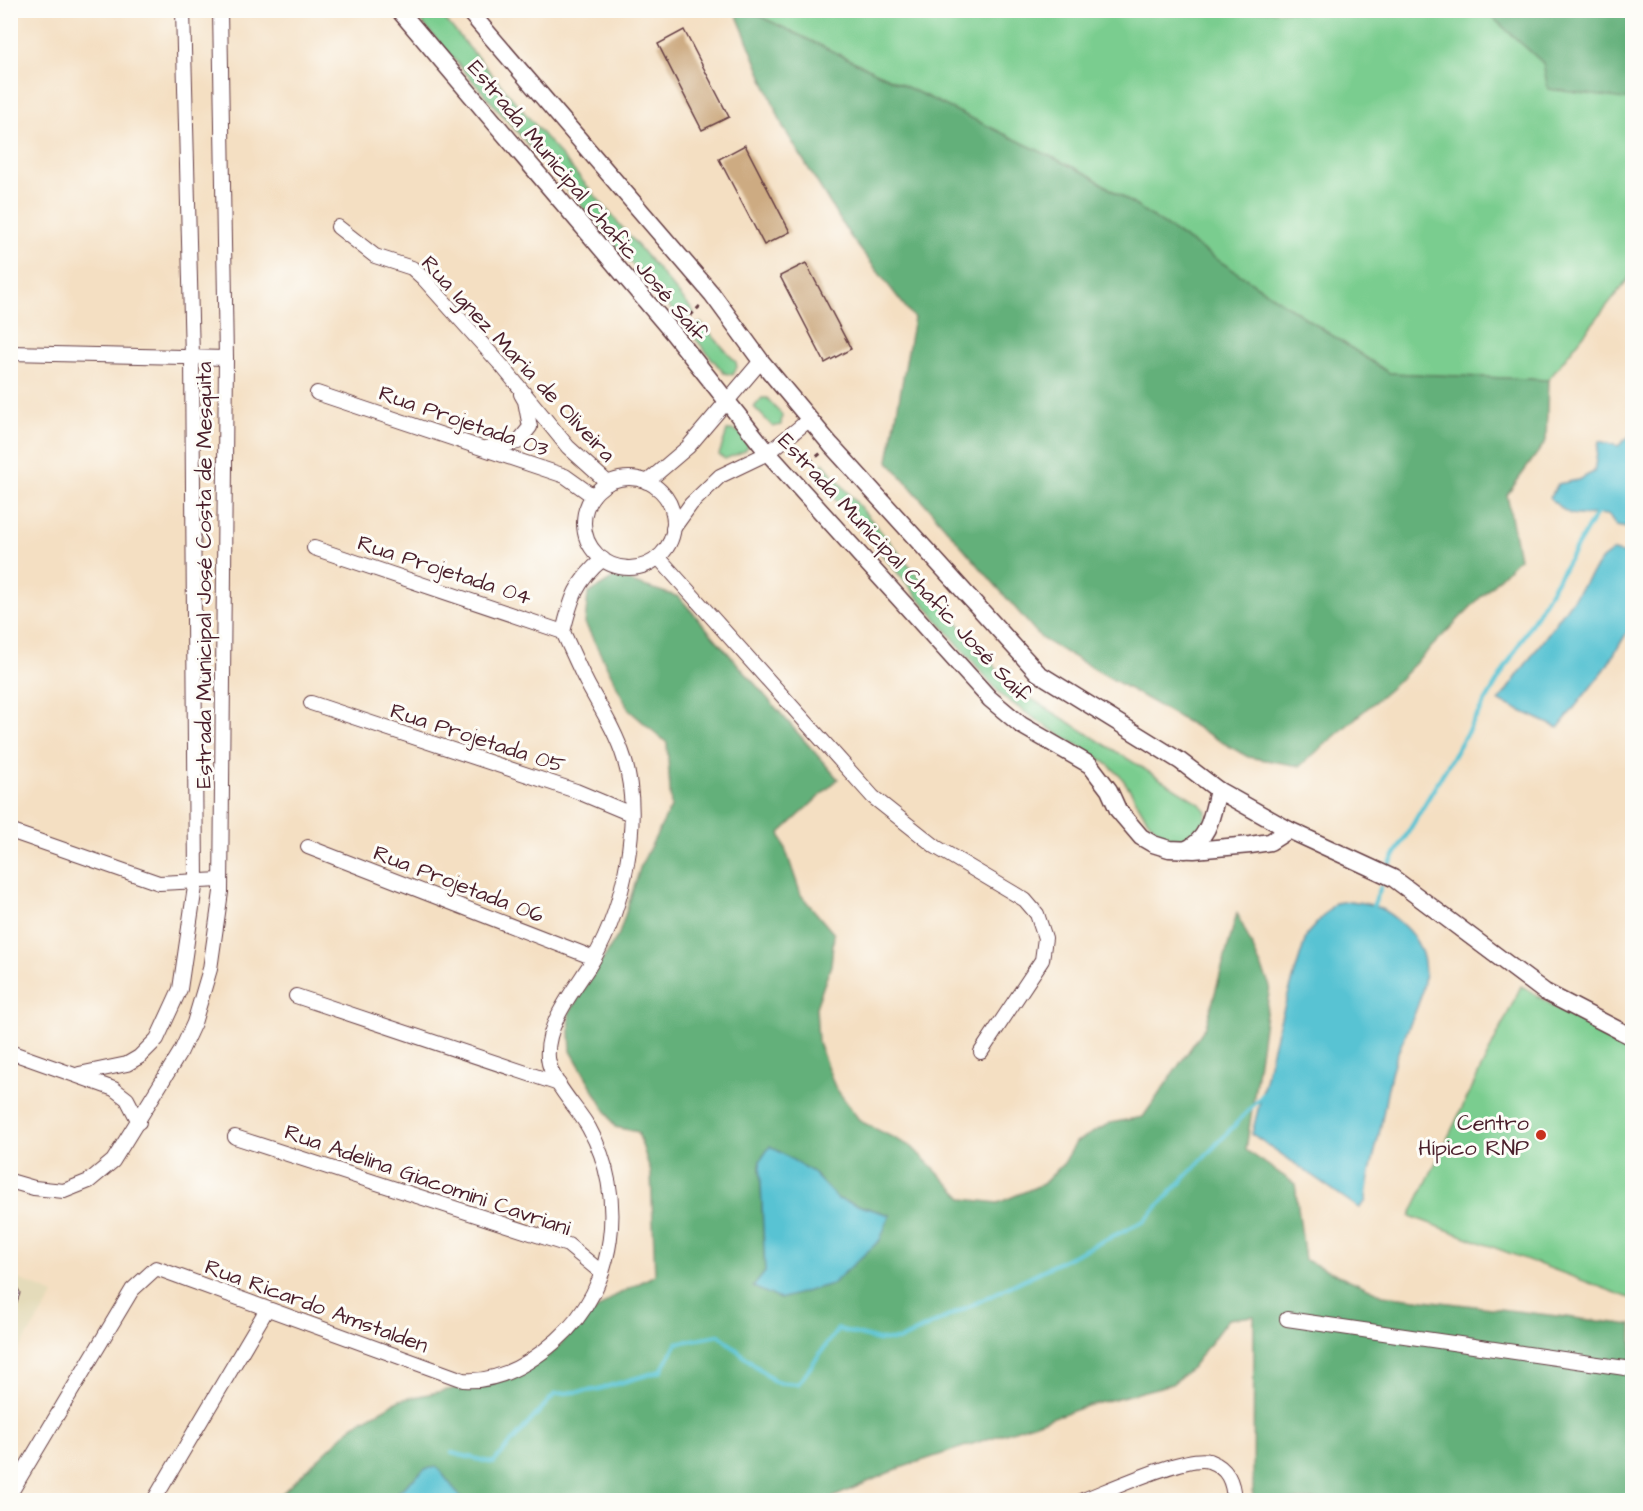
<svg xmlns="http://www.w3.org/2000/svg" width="1643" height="1511" font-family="'Architects Daughter',sans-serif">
<rect width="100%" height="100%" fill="#fdfcf7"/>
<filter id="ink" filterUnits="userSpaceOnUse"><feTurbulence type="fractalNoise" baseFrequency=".0167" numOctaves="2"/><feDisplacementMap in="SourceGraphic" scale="12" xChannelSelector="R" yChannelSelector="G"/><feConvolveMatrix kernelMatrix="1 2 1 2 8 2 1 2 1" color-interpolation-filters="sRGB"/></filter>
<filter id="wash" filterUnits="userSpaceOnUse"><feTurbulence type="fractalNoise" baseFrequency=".008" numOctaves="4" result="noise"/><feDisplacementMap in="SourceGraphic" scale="24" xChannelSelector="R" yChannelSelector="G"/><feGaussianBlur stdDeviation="1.35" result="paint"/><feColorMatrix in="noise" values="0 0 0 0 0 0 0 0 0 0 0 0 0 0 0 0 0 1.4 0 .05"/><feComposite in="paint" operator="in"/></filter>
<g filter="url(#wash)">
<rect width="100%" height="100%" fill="#f4dfc2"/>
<!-- built -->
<polygon fill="#e4dbba" points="11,1276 54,1294 11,1362"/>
<!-- green -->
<g fill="#7acd8f" stroke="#62765d" stroke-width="1.5">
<polygon points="412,11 438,11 694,312 683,323"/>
<polygon points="749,11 1632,11 1632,274 1548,380 1389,373 1089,175"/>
<polygon points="701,323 736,362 737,367 733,375 724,373 694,337 694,326"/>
<polygon points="762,398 767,398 782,415 781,425 773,427 754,407"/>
<polygon points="731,430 742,433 749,446 745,451 725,459 719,455 727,431"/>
<path d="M 823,463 L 1005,679 L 1030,698 L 1199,803 L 1206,811 L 1205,821 L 1187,843 C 1143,834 1145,807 1121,777 C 1108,762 1089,752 1072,742 C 1048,729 1025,712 1002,696 L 812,472 Z"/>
<polygon points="1521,986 1632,1053 1632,1299 1410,1216"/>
</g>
<!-- forest -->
<g fill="#63b07a" stroke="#566852" stroke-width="1.5" fill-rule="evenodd">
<polygon points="735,11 749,11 1089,175 1389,373 1548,380 1546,441 1507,495 1519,558 1394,685 1300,766 1248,757 1042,639 888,461 914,318 850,236 783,127"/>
<polygon points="1471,11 1632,11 1632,100 1548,89 1543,63 1493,18"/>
<path d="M 615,577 L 679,597 L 838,779 L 780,833 L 801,895 L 834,934 L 831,965 L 816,1007 L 818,1042 L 835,1087 L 860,1121 L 912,1147 L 964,1199 L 998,1203 L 1043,1184 L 1064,1163 L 1076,1142 L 1110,1123 L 1143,1117 L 1206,1026 L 1237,913 L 1270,986 L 1246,1150 L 1295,1184 L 1305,1260 L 1383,1295 L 1632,1325 L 1632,1500 L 1253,1500 L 1254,1316 L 1228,1319 L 1192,1367 L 1172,1384 L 1087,1406 L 897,1469 L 827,1500 L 463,1500 L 425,1469 L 389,1500 L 275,1500 L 354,1425 L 400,1400 L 514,1376 L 550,1355 L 586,1318 L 615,1296 L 655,1275 L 651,1173 L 638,1132 L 615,1127 L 571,1051 L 569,1013 L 619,934 L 641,865 L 671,807 L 667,743 L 629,710 L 585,623 L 588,594 ZM 760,1161 L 811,1171 L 838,1199 L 890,1215 L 754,1287 L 765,1272 Z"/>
</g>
<!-- water -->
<g fill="#58c3d3" stroke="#51717f" stroke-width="1.5">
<path d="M 1632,434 L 1632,513 L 1626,528 L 1616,526 L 1608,515 C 1576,511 1576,525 1550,498 L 1558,484 L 1578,480 L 1594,472 L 1599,441 L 1618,446 Z"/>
<polygon points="1613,551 1632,555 1632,624 1605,669 1558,728 1499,701 1602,559"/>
<path d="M 1350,901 C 1375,904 1384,908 1403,925 C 1449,968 1410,1016 1394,1063 C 1386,1089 1384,1116 1377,1143 C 1372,1165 1367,1178 1366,1201 L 1359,1208 L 1252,1134 L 1277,1031 L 1307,934 L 1335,903 Z"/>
<polygon points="770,1146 811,1171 838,1199 890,1215 880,1240 832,1284 780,1299 753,1287 765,1272 760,1161"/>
<polygon points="437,1467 463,1500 389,1500 425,1469"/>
</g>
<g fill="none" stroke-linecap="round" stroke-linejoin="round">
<!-- stream -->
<g stroke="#58c3d3" stroke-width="4.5">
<polyline points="1390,863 1599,509"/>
<polyline points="1372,909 1381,887"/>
<polyline points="452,1453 493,1463 555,1394 595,1390 661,1371 677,1343 719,1335 775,1382 798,1384 838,1329 878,1340 900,1340 1144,1221 1264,1094"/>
</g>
</g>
<g id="blocks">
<!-- building -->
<g fill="#cdab82">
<polygon points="684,30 729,117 702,130 658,44"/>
<polygon points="745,145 790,232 764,245 719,159"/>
<polygon points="806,263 851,349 825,363 780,276"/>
</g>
</g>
</g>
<g filter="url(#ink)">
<use href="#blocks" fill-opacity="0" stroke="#643c42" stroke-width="1.5"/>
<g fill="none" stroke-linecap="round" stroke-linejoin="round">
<defs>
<polyline id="service" points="10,1283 16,1293 11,1307"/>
<g id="minor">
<polyline points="338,227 375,256 412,268 423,278 502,366 568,447 608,483"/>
<polyline points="10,353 226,358"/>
<polyline points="317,393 565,476 593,496"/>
<polyline points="486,448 518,442 530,427 525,401 521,394"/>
<circle cx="629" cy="523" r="45"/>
<polyline points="647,482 688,447 761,361"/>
<polyline points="673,529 691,504 720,476 768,453 810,419"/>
<polyline points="314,548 563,632"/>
<polyline points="658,557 873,797 936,847 1025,900 1037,914 1045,938 1042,960 981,1052"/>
<polyline points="311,703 576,791 631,814"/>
<polyline points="10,831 159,883 221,880"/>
<polyline points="308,847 594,958"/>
<polyline points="296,996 559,1084"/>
<polyline points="10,1052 114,1089 127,1099 139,1122"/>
<polyline points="79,1074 127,1064 139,1057 157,1039 180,989 196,880 192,357 183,10"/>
<polyline points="235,1137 568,1245 602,1273"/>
<polyline points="10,1181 34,1188 64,1191 89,1181 113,1161 181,1051 194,1023 210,969 221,892 226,358 220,10"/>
<polyline points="1287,1319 1632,1369"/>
<path d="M 10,1494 L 132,1290 L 156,1268 L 463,1380 C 498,1383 532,1362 557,1340 C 617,1287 627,1196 589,1128 C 577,1107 551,1083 548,1058 C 545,1023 576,988 593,960 C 624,907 643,819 624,758 C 616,732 601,709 588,685 C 579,668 571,649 563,632 C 571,599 576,581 603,559"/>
<polyline points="154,1500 267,1309"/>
<path d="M 1083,1500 C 1107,1491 1188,1454 1209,1461 C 1228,1468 1233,1482 1234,1500"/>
</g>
<g id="tertiary">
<polyline points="399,10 673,333 768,453 990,699 1021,725 1090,765 1109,790 1118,810 1141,837 1153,844 1169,849 1194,850 1250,845 1270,842 1289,830"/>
<polyline points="468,10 712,294 761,361 831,445 1038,673 1180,761 1218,790 1289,830 1393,878 1545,992 1632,1037"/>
<path d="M 1185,850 C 1210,839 1212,814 1218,790"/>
</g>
</defs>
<!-- service casing -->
<use href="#service" stroke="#643c42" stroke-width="9"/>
<!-- minor casing -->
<use href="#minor" stroke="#643c42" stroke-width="16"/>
<!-- tertiary casing -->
<use href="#tertiary" stroke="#643c42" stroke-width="19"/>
<!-- path -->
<g stroke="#643c42" stroke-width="3" stroke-dasharray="4.5 4.5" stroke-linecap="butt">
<polyline points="684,322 702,304"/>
<polyline points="803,468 821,453"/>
</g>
<!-- service -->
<use href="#service" stroke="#fff" stroke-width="7"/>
<!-- minor -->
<use href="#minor" stroke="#fff" stroke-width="14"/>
<!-- tertiary -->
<use href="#tertiary" stroke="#fff" stroke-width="16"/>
</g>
</g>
<!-- markers -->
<circle fill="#c8321e" stroke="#fdfcf7" stroke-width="2" cx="1541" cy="1135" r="6"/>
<g text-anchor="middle" stroke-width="6" stroke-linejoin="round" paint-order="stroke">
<!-- street labels -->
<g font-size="22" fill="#4a1f2b" stroke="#fdfcf7">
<text transform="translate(588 200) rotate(50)" y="8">Estrada Municipal Chafic José Saif</text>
<text transform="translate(519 358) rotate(47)" y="8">Rua Ignez Maria de Oliveira</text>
<text transform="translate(464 420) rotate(19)" y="8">Rua Projetada 03</text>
<text transform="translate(905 567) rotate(47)" y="8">Estrada Municipal Chafic José Saif</text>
<text transform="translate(445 569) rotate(18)" y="8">Rua Projetada 04</text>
<text transform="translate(203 575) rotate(-90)" y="8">Estrada Municipal José Costa de Mesquita</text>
<text transform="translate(478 737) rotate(18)" y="8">Rua Projetada 05</text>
<text transform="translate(459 883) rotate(21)" y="8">Rua Projetada 06</text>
<text transform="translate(428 1179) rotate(19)" y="8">Rua Adelina Giacomini Cavriani</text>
<text transform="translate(317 1305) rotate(20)" y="8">Rua Ricardo Amstalden</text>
</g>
<!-- poi labels -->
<g font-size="22" fill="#4a1f2b" stroke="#fdfcf7" text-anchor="end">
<text x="1529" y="1130">Centro<tspan x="1529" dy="25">Hípico RNP</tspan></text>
</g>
</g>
<!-- margin -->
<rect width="1643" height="1511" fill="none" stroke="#fdfcf7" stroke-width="36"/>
</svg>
